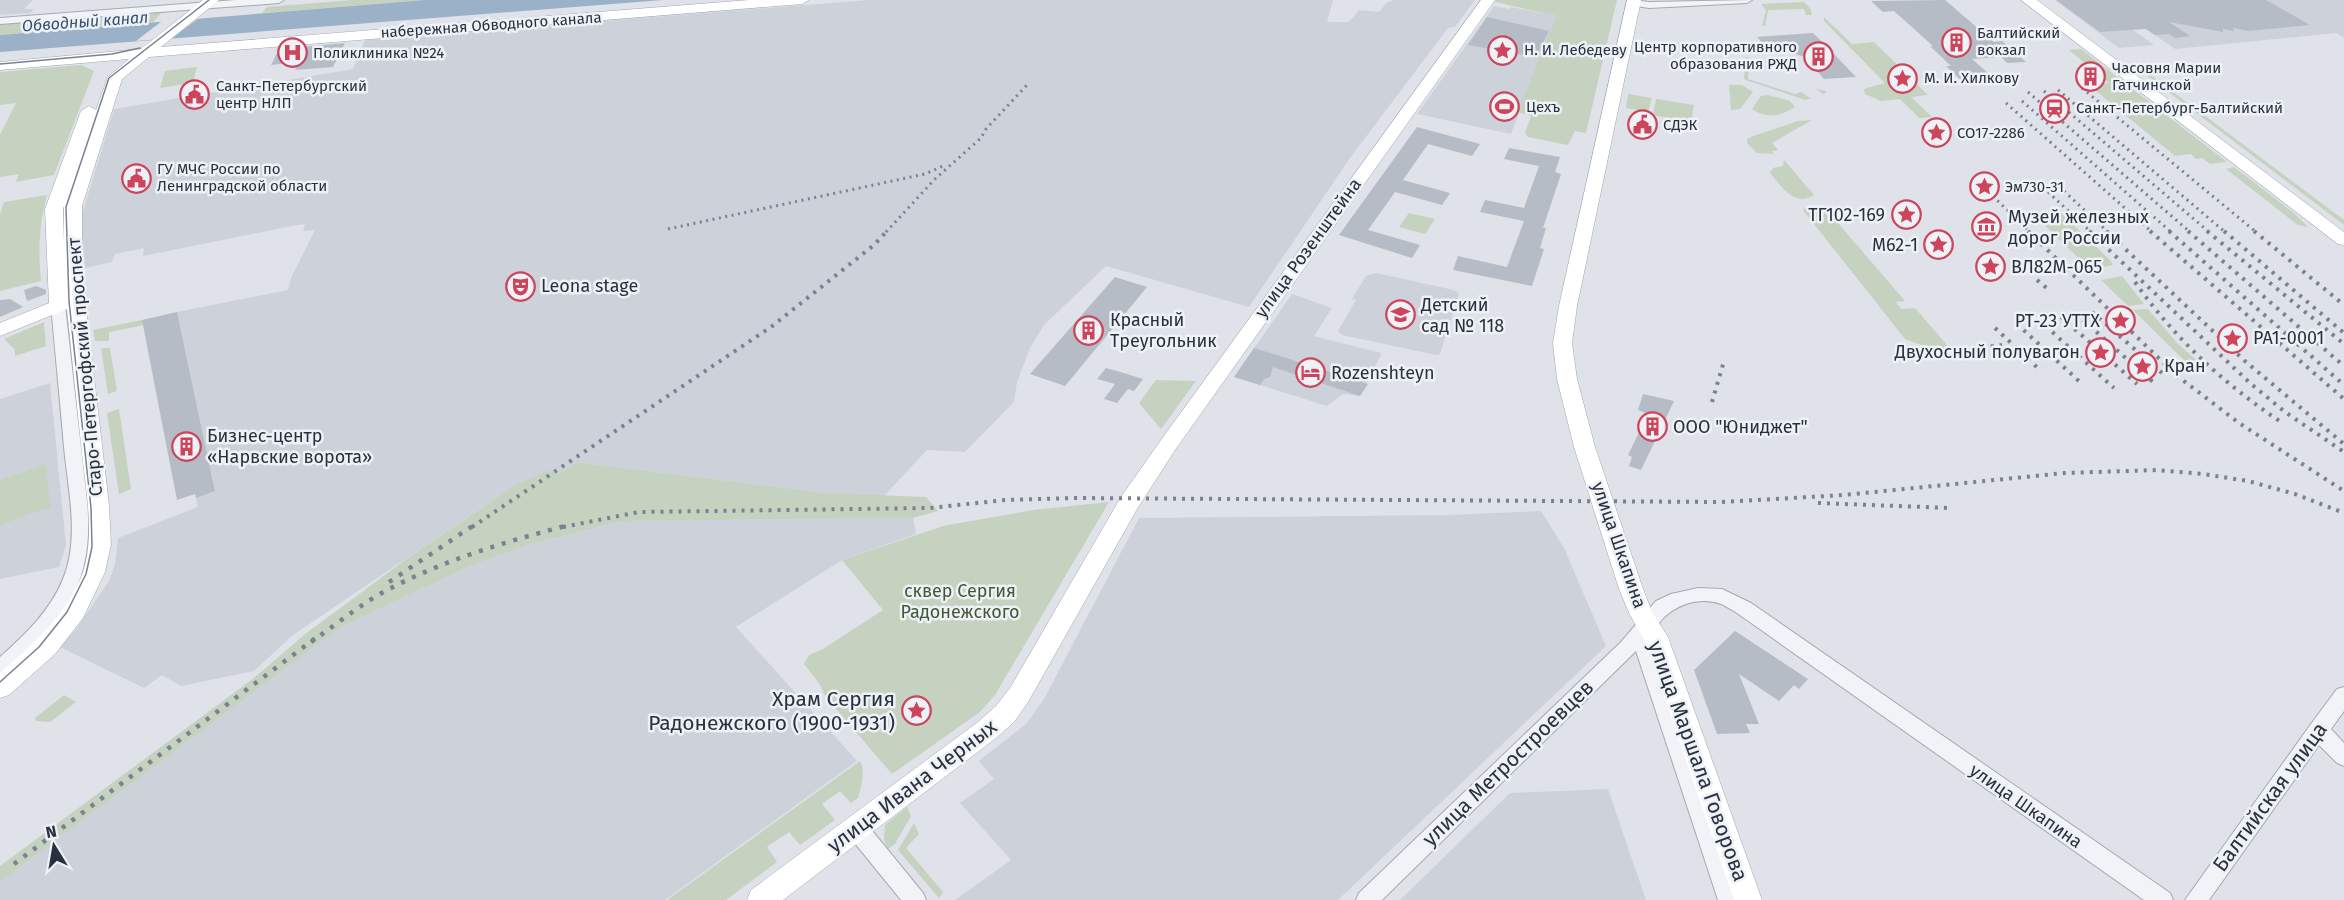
<svg xmlns="http://www.w3.org/2000/svg" width="2344" height="900" font-family="'Fira Sans',sans-serif">
<rect width="100%" height="100%" fill="#dfe2e8"/>
<!-- built -->
<g fill="#cdd2da">
<polygon points="0,0 33,0 24,9 34,9 30,13 0,15"/>
<polygon points="869,0 1333,0 1327,22 1349,22 1359,10 1379,12 1386,3 1394,0 1475,0 1455,27 1448,28 1350,158 1249,307 1106,266 1044,325 1030,348 1017,382 1014,402 965,452 927,450 883,497 826,493 577,462 560,473 548,470 518,483 293,635 254,671 181,686 162,675 144,688 60,647 76,629 109,581 115,564 118,538 198,507 196,498 215,490 177,312 288,290 291,278 315,230 303,231 305,224 292,226 143,256 144,248 115,254 112,262 85,268 81,218 114,109 348,70 353,69 365,40"/>
<polygon points="2055,0 2091,0 2154,45 2119,48"/>
<polygon points="2104,0 2344,0 2344,38 2336,33 2175,49"/>
<polygon points="1494,6 1509,9 1511,7 1556,16 1511,134 1417,114"/>
<polygon points="1376,273 1454,290 1459,294 1440,354 1436,355 1342,335 1338,331 1356,300 1352,299 1366,276"/>
<polygon points="1292,294 1332,308 1314,336 1382,353 1360,396 1343,394 1327,406 1234,377"/>
<polygon points="50,383 66,545 59,567 0,579 0,399"/>
<polygon points="1541,511 1564,548 1606,646 1338,900 955,900 1011,860 960,803 994,779 979,761 1026,724 1044,699 1139,518 1448,515"/>
<polygon points="913,518 916,534 842,560 736,627 857,761 665,900 0,900 0,882 341,627 470,566 534,543 624,521"/>
<polygon points="1608,789 1646,900 1400,900 1510,793"/>
</g>
<!-- green -->
<g fill="#c5d2c0">
<polygon points="353,0 425,0 262,13 267,7"/>
<polygon points="1496,0 1617,0 1586,133 1575,131 1568,145 1528,137 1525,133 1531,116 1518,112 1556,16 1495,2"/>
<polygon points="1804,2 1810,8 1812,15 1806,15 1804,9 1768,10 1765,26 1762,26 1766,10 1761,4"/>
<polygon points="162,12 153,22 0,35 0,24"/>
<polygon points="1824,17 1852,44 1874,42 1928,95 1911,97 1932,117 1919,118 1900,99 1881,101 1865,94 1864,89 1885,83 1824,21"/>
<polygon points="2081,49 2227,162 2210,164 2202,158 2196,159 2191,154 2175,156 2089,85 2109,83 2069,50"/>
<polygon points="1746,57 1750,58 1748,79 1795,94 1801,92 1810,98 1823,94 1816,89 1826,91 1826,93 1805,100 1746,80 1744,79"/>
<polygon points="81,65 94,71 54,175 16,182 19,174 0,177 0,135 16,103 0,105 0,72"/>
<polygon points="197,67 193,83 160,88 165,71"/>
<polygon points="2137,68 2141,68 2344,220 2344,225"/>
<polygon points="1729,85 1742,85 1753,92 1740,109 1731,110"/>
<polygon points="1628,94 1652,98 1648,112 1626,108"/>
<path d="M 1768,95 L 1790,101 L 1795,107 C 1781,116 1766,119 1752,109 L 1761,96 Z"/>
<polygon points="1656,99 1694,105 1691,122 1653,115"/>
<polygon points="1812,120 1772,143 1778,150 1772,151 1774,154 1757,153 1747,143 1747,139 1753,136 1798,121"/>
<path d="M 1784,160 L 1814,195 C 1795,208 1781,186 1770,173 L 1773,168 L 1783,166 Z"/>
<polygon points="2234,167 2294,213 2308,227 2298,225 2226,169"/>
<path d="M 47,195 C 39,225 38,250 41,281 L 0,291 L 0,214 L 4,202 Z"/>
<polygon points="1809,206 1825,208 1905,301 1896,302 1901,309 1915,308 1953,352 1936,350 1905,339 1803,210"/>
<polygon points="1409,213 1435,219 1425,234 1399,227"/>
<polygon points="2061,213 2111,261 2113,265 2090,269 2033,214"/>
<polygon points="2122,276 2144,304 2128,306 2101,280"/>
<polygon points="2148,309 2178,344 2202,365 2191,367 2133,310"/>
<polygon points="142,320 144,325 109,332 109,341 95,341 93,330"/>
<polygon points="44,322 46,346 15,356 15,350 4,339"/>
<polygon points="101,348 110,348 117,391 108,394"/>
<polygon points="1156,380 1196,381 1161,429 1139,403"/>
<polygon points="119,409 131,489 119,494 107,413"/>
<polygon points="577,462 826,493 926,497 938,511 913,518 624,521 534,543 470,566 341,627 0,882 0,866 254,678 304,635 409,557 518,483 548,470 560,473"/>
<polygon points="46,464 50,507 0,525 0,480"/>
<polygon points="1109,502 995,695 980,712 892,774 825,696 819,683 804,664 809,655 823,649 883,610 842,560 943,526 1033,510"/>
<polygon points="64,695 76,702 50,722 36,721 35,718"/>
<path d="M 860,761 C 866,773 861,786 858,798 L 851,803 L 840,791 L 822,804 L 835,820 L 800,845 L 789,832 L 767,847 L 777,862 L 726,900 L 667,900 Z"/>
<polygon points="907,807 911,816 895,844 888,849 884,841 885,825"/>
<polygon points="914,823 919,834 906,848 943,892 939,898 898,850"/>
</g>
<!-- water -->
<polygon fill="#9ab1c8" points="425,0 663,0 0,52 0,35"/>
<!-- pier -->
<polygon fill="#dfe2e8" points="199,18 172,38 136,41 162,21"/>
<!-- building -->
<g fill="#b6bcc5">
<polygon points="1945,0 1994,42 2002,41 2026,62 2007,63 2001,57 1972,59 1998,82 1966,85 1946,66 1951,66 1930,46 1933,46 1894,11 1883,12 1871,1"/>
<polygon points="2056,0 2266,0 2310,25 2248,31 2233,28 2234,31 2223,29 2223,32 2169,22 2190,36 2175,38 2169,34 2155,35 2146,29 2100,32"/>
<polygon points="1487,17 1549,31 1536,57 1468,45"/>
<polygon points="1813,33 1833,53 1856,77 1824,79 1805,57 1783,50 1769,51 1757,37"/>
<polygon points="345,43 333,67 295,70 300,62 271,65 279,49"/>
<polygon points="1417,127 1480,144 1472,156 1428,144 1403,180 1450,193 1442,205 1395,192 1368,230 1420,245 1412,258 1339,235"/>
<polygon points="1509,148 1560,157 1555,172 1561,174 1543,228 1546,228 1540,248 1544,249 1532,286 1453,270 1458,256 1507,267 1524,221 1480,212 1485,200 1524,208 1539,166 1504,159"/>
<polygon points="1115,277 1147,287 1065,386 1030,374"/>
<polygon points="36,286 46,290 46,294 27,301 24,290"/>
<polygon points="10,299 23,307 0,317 0,300"/>
<polygon points="177,312 215,491 196,498 195,494 177,500 142,320"/>
<polygon points="1254,348 1280,356 1368,384 1360,396 1273,367 1270,377 1264,379 1260,385 1234,377"/>
<polygon points="1106,368 1117,371 1143,379 1134,391 1128,389 1117,403 1104,399 1115,384 1097,379"/>
<polygon points="1643,394 1674,401 1641,470 1629,466 1632,457 1628,455 1648,414 1638,410"/>
<polygon points="1735,631 1808,679 1799,689 1794,685 1779,701 1739,674 1759,724 1746,724 1750,733 1717,734 1694,670"/>
</g>
<g fill="none" stroke-linecap="round" stroke-linejoin="round">
<defs>
<g id="minor">
<polygon points="236,0 284,0 279,3 0,24 0,18"/>
<polygon points="1632,0 1649,2 1752,0 1747,3 1649,8 1629,5 1628,3"/>
<path d="M 58,300 L 65,305 L 87,501 C 93,564 77,606 32,651 C 23,661 13,673 0,677 L 0,657 C 25,635 50,611 63,579 C 80,538 68,490 64,447 C 60,400 55,352 51,305 Z"/>
<path d="M 1698,588 L 1722,589 L 1751,603 L 2170,893 L 2173,900 L 2144,900 L 1737,613 C 1732,610 1726,606 1721,604 C 1693,594 1659,611 1651,639 L 1740,900 L 1718,900 L 1636,651 L 1382,900 L 1356,900 L 1359,893 L 1621,642 L 1656,601 L 1671,594 Z"/>
<polygon points="2344,687 2344,711 2331,729 2344,743 2344,766 2337,763 2319,745 2209,900 2185,900 2311,724 2337,689"/>
<polygon points="857,819 865,822 923,893 926,900 901,900 849,836 846,829 849,822"/>
</g>
<g id="major">
<path d="M 203,0 L 219,0 L 161,47 L 749,0 L 809,0 L 802,4 L 149,57 L 122,79 L 82,206 L 82,275 L 109,505 L 111,545 L 105,572 L 83,618 L 55,654 L 9,695 L 0,698 L 0,673 C 33,644 68,614 83,572 C 95,535 86,492 82,454 C 77,406 72,358 67,309 L 0,336 L 0,323 L 49,303 L 45,209 L 81,111 L 89,106 L 96,110 L 108,77 L 129,59 L 0,70 L 0,62 L 141,49 ZM 83,150 L 64,206 L 64,242 L 63,209 Z"/>
<polygon points="1481,0 1495,0 1175,450 1137,509 1028,702 1014,722 996,738 783,900 747,900 751,890 978,722 996,706 1010,688 1121,497 1161,440"/>
<polygon points="1627,0 1641,0 1577,306 1572,343 1577,379 1595,447 1643,589 1652,612 1668,637 1762,900 1734,900 1645,641 1630,615 1619,589 1574,447 1557,379 1553,343 1559,306"/>
<polygon points="2021,0 2037,0 2344,232 2344,245 2338,244"/>
</g>
</defs>
<!-- minor casing -->
<use href="#minor" stroke="#a4a9b2" stroke-width="2"/>
<!-- major casing -->
<use href="#major" stroke="#9ea7b4" stroke-width="1"/>
<!-- minor -->
<use href="#minor" fill="#f1f3f6" fill-rule="evenodd"/>
<!-- major -->
<use href="#major" fill="#fff" fill-rule="evenodd"/>
<!-- tram -->
<g stroke="#788291" stroke-width="1.5">
<polyline points="0,64 112,54 140,48"/>
<polyline points="0,682 39,647 67,612 86,574 92,547 91,508 69,301 66,207 109,78 209,0"/>
</g>
<!-- rail-far2 -->
<g stroke="#788291" stroke-width="3" stroke-dasharray="2 4.5" stroke-linecap="butt">
<polyline points="2082,88 2256,232"/>
<polyline points="2058,90 2225,232"/>
<polyline points="2044,91 2209,232"/>
<polyline points="2028,92 2190,232"/>
<polyline points="2022,101 2171,232"/>
<polyline points="2006,103 2152,232"/>
<polyline points="1927,125 1946,143"/>
<polyline points="1974,178 2030,232"/>
<polyline points="2064,191 2108,232"/>
<polyline points="2048,192 2091,232"/>
<polyline points="668,229 925,174 943,166"/>
<polyline points="886,232 935,179 981,138 986,129 1027,85"/>
</g>
<!-- rail-far1 -->
<g stroke="#788291" stroke-width="4" stroke-dasharray="3 6" stroke-linecap="butt">
<polyline points="2028,231 2176,375 2239,423 2344,491"/>
<polyline points="2089,231 2250,383 2285,412 2344,452"/>
<polyline points="2106,231 2246,362 2344,444"/>
<polyline points="2150,231 2344,399"/>
<polyline points="2169,231 2344,385"/>
<polyline points="2188,231 2344,366"/>
<polyline points="2207,231 2344,344"/>
<polyline points="2224,231 2344,333"/>
<polyline points="2254,231 2344,305"/>
<polyline points="2037,280 2048,289"/>
<path d="M 2135,282 C 2175,339 2223,383 2281,422"/>
<polyline points="2092,312 2162,373"/>
<polyline points="2076,314 2153,382"/>
<polyline points="2061,317 2137,384"/>
<polyline points="2039,320 2114,388"/>
<polyline points="2017,324 2081,383"/>
<polyline points="1995,328 2041,371"/>
<polyline points="1964,350 2002,345"/>
<polyline points="1712,402 1724,361"/>
<polyline points="1818,503 1950,508"/>
<polyline points="472,527 771,327 874,245 887,231"/>
<polyline points="563,527 639,512 930,508 1005,500 1073,498 1722,502 1844,495 2065,473 2157,470 2203,474 2248,481 2295,494 2344,513"/>
</g>
<!-- rail -->
<g stroke="#788291" stroke-width="4.5" stroke-dasharray="4 8" stroke-linecap="butt">
<polyline points="389,582 474,525"/>
<path d="M 311,642 C 337,624 363,602 391,588 C 447,559 508,541 569,525"/>
<polyline points="14,864 317,637"/>
</g>
</g>
<!-- icons -->
<defs>
<symbol id="building-ring" viewBox="-11 -11 22 22"><circle r="9.5" fill="#eef1f6" stroke="#cd445b" stroke-width="1.5"/><path d="M-4-6H4V6H1V3H-1V6H-4ZM-2.5-4.3h1.7v1.8h-1.7ZM.8-4.3h1.7v1.8H.8ZM-2.5-1h1.7V.8h-1.7ZM.8-1h1.7V.8H.8Z" fill="#cd445b"/></symbol>
<symbol id="sight-ring" viewBox="-11 -11 22 22"><circle r="9.5" fill="#eef1f6" stroke="#cd445b" stroke-width="1.5"/><path d="M0-6L1.8-2.2L6-1.7L2.9 1.2L3.7 5.4L0 3.3L-3.7 5.4L-2.9 1.2L-6-1.7L-1.8-2.2Z" fill="#cd445b"/></symbol>
<symbol id="hospital-ring" viewBox="-11 -11 22 22"><circle r="9.5" fill="#eef1f6" stroke="#cd445b" stroke-width="1.5"/><path d="M-5-5h3v3.5h4V-5h3V5h-3V1.5h-4V5h-3Z" fill="#cd445b"/></symbol>
<symbol id="civic-ring" viewBox="-11 -11 22 22"><circle r="9.5" fill="#eef1f6" stroke="#cd445b" stroke-width="1.5"/><path d="M-.6-6.5H3V-4.5H.6V-3L4-1V1h2V6H-6V1h2V-1L-.6-3ZM-1.2 2.5V6h2.4V2.5Z" fill="#cd445b"/></symbol>
<symbol id="stadium-ring" viewBox="-11 -11 22 22"><circle r="9.5" fill="#eef1f6" stroke="#cd445b" stroke-width="1.5"/><path d="M0-5a6.5 5 0 1 0 0 10a6.5 5 0 1 0 0-10ZM-3.5-1.8h7v3.6h-7Z" fill="#cd445b"/></symbol>
<symbol id="station-ring" viewBox="-11 -11 22 22"><circle r="9.5" fill="#eef1f6" stroke="#cd445b" stroke-width="1.5"/><path d="M-3-6H3Q5-6 5-4V2Q5 4 3 4L4.5 6H3L1.5 4h-3L-3 6H-4.5L-3 4Q-5 4-5 2V-4Q-5-6-3-6ZM-3.5-4v3h7v-3ZM-3.5 1v1.5H-2V1ZM2 1v1.5H3.5V1Z" fill="#cd445b"/></symbol>
<symbol id="museum-ring" viewBox="-11 -11 22 22"><circle r="9.5" fill="#eef1f6" stroke="#cd445b" stroke-width="1.5"/><path d="M0-6L6-3V-2H-6V-3ZM-5-1h2V3h-2ZM-1-1h2V3h-2ZM3-1h2V3H3ZM-6 4H6V6H-6Z" fill="#cd445b"/></symbol>
<symbol id="theatre-ring" viewBox="-11 -11 22 22"><circle r="9.5" fill="#eef1f6" stroke="#cd445b" stroke-width="1.5"/><path d="M-5-5.5Q0-4 5-5.5V0Q5 5 0 6Q-5 5-5 0ZM-3.3-2.5H-1v1.5H-3.3ZM1-2.5H3.3v1.5H1ZM-2.8 1Q0 5.5 2.8 1Z" fill="#cd445b"/></symbol>
<symbol id="school-ring" viewBox="-11 -11 22 22"><circle r="9.5" fill="#eef1f6" stroke="#cd445b" stroke-width="1.5"/><path d="M0-5L7-2L0 1L-7-2ZM-4 1L0 2.5L4 1V4Q0 6-4 4Z" fill="#cd445b"/></symbol>
<symbol id="hotel-ring" viewBox="-11 -11 22 22"><circle r="9.5" fill="#eef1f6" stroke="#cd445b" stroke-width="1.5"/><path d="M-6-4.5h1.5V1H6V5H4.5V3h-9V5H-6ZM-4 0a1.8 1.8 0 1 1 3.6 0ZM.5 0V-2.5h3Q6-2.5 6 0Z" fill="#cd445b"/></symbol>
</defs>
<g fill-rule="evenodd">
<use href="#building-ring" x="1940" y="26" width="33" height="33"/>
<use href="#sight-ring" x="1486" y="34" width="33" height="33"/>
<use href="#hospital-ring" x="276" y="36" width="33" height="33"/>
<use href="#building-ring" x="1802" y="40" width="33" height="33"/>
<use href="#building-ring" x="2074" y="60" width="33" height="33"/>
<use href="#sight-ring" x="1886" y="62" width="33" height="33"/>
<use href="#civic-ring" x="178" y="78" width="33" height="33"/>
<use href="#stadium-ring" x="1488" y="90" width="33" height="33"/>
<use href="#station-ring" x="2038" y="92" width="33" height="33"/>
<use href="#civic-ring" x="1626" y="108" width="33" height="33"/>
<use href="#sight-ring" x="1920" y="116" width="33" height="33"/>
<use href="#civic-ring" x="120" y="162" width="33" height="33"/>
<use href="#sight-ring" x="1968" y="170" width="33" height="33"/>
<use href="#sight-ring" x="1890" y="198" width="33" height="33"/>
<use href="#museum-ring" x="1970" y="210" width="33" height="33"/>
<use href="#sight-ring" x="1922" y="228" width="33" height="33"/>
<use href="#sight-ring" x="1974" y="250" width="33" height="33"/>
<use href="#theatre-ring" x="504" y="270" width="33" height="33"/>
<use href="#school-ring" x="1384" y="298" width="33" height="33"/>
<use href="#sight-ring" x="2104" y="304" width="33" height="33"/>
<use href="#building-ring" x="1072" y="314" width="33" height="33"/>
<use href="#sight-ring" x="2216" y="322" width="33" height="33"/>
<use href="#sight-ring" x="2084" y="336" width="33" height="33"/>
<use href="#sight-ring" x="2126" y="350" width="33" height="33"/>
<use href="#hotel-ring" x="1294" y="356" width="33" height="33"/>
<use href="#building-ring" x="1636" y="410" width="33" height="33"/>
<use href="#building-ring" x="170" y="430" width="33" height="33"/>
<use href="#sight-ring" x="900" y="694" width="33" height="33"/>
</g>
<g text-anchor="middle" stroke-width="5" stroke-linejoin="round" paint-order="stroke">
<!-- far-street labels -->
<g font-size="15" fill="#28313f" stroke="#eef1f6">
<text transform="translate(491 25) rotate(-4)" y="5">набережная Обводного канала</text>
</g>
<!-- far-poi labels -->
<g font-size="15" fill="#28313f" stroke="#eef1f6" text-anchor="start">
<text x="1977" y="38">Балтийский<tspan x="1977" dy="17">вокзал</tspan></text>
<text x="1797" y="52" text-anchor="end">Центр корпоративного<tspan x="1797" dy="17">образования РЖД</tspan></text>
<text x="1524" y="55">Н. И. Лебедеву</text>
<text x="313" y="58">Поликлиника №24</text>
<text x="2112" y="73">Часовня Марии<tspan x="2112" dy="17">Гатчинской</tspan></text>
<text x="1924" y="83">М. И. Хилкову</text>
<text x="216" y="91">Санкт-Петербургский<tspan x="216" dy="17">центр НЛП</tspan></text>
<text x="1526" y="112">Цехъ</text>
<text x="2076" y="113">Санкт-Петербург-Балтийский</text>
<text x="1663" y="130">СДЭК</text>
<text x="1957" y="138">СО17-2286</text>
<text x="157" y="174">ГУ МЧС России по<tspan x="157" dy="17">Ленинградской области</tspan></text>
<text x="2005" y="192">Эм730-31</text>
</g>
<!-- far-water labels -->
<g font-size="16" font-style="italic" fill="#325072" stroke="#eef1f6">
<text transform="translate(85 21) rotate(-4)" y="6">Обводный канал</text>
</g>
<!-- poi labels -->
<g font-size="18" fill="#28313f" stroke="#eef1f6" text-anchor="start">
<text x="1885" y="221" text-anchor="end">ТГ102-169</text>
<text x="2008" y="223">Музей железных<tspan x="2008" dy="21">дорог России</tspan></text>
<text x="1918" y="251" text-anchor="end">М62-1</text>
<text x="2011" y="273">ВЛ82М-065</text>
<text x="541" y="292">Leona stage</text>
<text x="1421" y="311">Детский<tspan x="1421" dy="21">сад № 118</tspan></text>
<text x="1110" y="326">Красный<tspan x="1110" dy="21">Треугольник</tspan></text>
<text x="2100" y="327" text-anchor="end">РТ-23 УТТХ</text>
<text x="2253" y="344">РА1-0001</text>
<text x="2080" y="358" text-anchor="end">Двухосный полувагон</text>
<text x="2164" y="372">Кран</text>
<text x="1331" y="379">Rozenshteyn</text>
<text x="1673" y="433">ООО "Юниджет"</text>
<text x="207" y="442">Бизнес-центр<tspan x="207" dy="21">«Нарвские ворота»</tspan></text>
</g>
<!-- street labels -->
<g font-size="18" fill="#28313f" stroke="#eef1f6">
<text transform="translate(1308 248) rotate(-54)" y="6">улица Розенштейна</text>
<text transform="translate(85 367) rotate(-95)" y="6">Старо-Петергофский проспект</text>
<text transform="translate(1619 545) rotate(71)" y="6">улица Шкапина</text>
<text transform="translate(2026 806) rotate(35)" y="6">улица Шкапина</text>
</g>
<!-- park labels -->
<g font-size="18" fill="#3d5a35" stroke="#eef1f6">
<text x="960" y="597">сквер Сергия<tspan x="960" dy="21">Радонежского</tspan></text>
</g>
<!-- near-poi labels -->
<g font-size="21" fill="#28313f" stroke="#eef1f6" text-anchor="end">
<text x="895" y="706">Храм Сергия<tspan x="895" dy="24">Радонежского (1900-1931)</tspan></text>
</g>
<!-- near-street labels -->
<g font-size="21" fill="#28313f" stroke="#eef1f6">
<text transform="translate(1698 761) rotate(70)" y="7">улица Маршала Говорова</text>
<text transform="translate(1508 763) rotate(-44)" y="7">улица Метростроевцев</text>
<text transform="translate(912 786) rotate(-37)" y="7">улица Ивана Черных</text>
<text transform="translate(2270 797) rotate(-54)" y="7">Балтийская улица</text>
</g>
</g>
<!-- north arrow -->
<g transform="translate(54 846) rotate(349)" stroke="#eef1f6" stroke-width="4.5" paint-order="stroke">
<path d="M0-4.5L10 22L0 15L-10 22Z" fill="#28313f"/>
<text y="-9" font-size="16" font-weight="bold" text-anchor="middle" fill="#28313f">N</text>
</g>
</svg>
